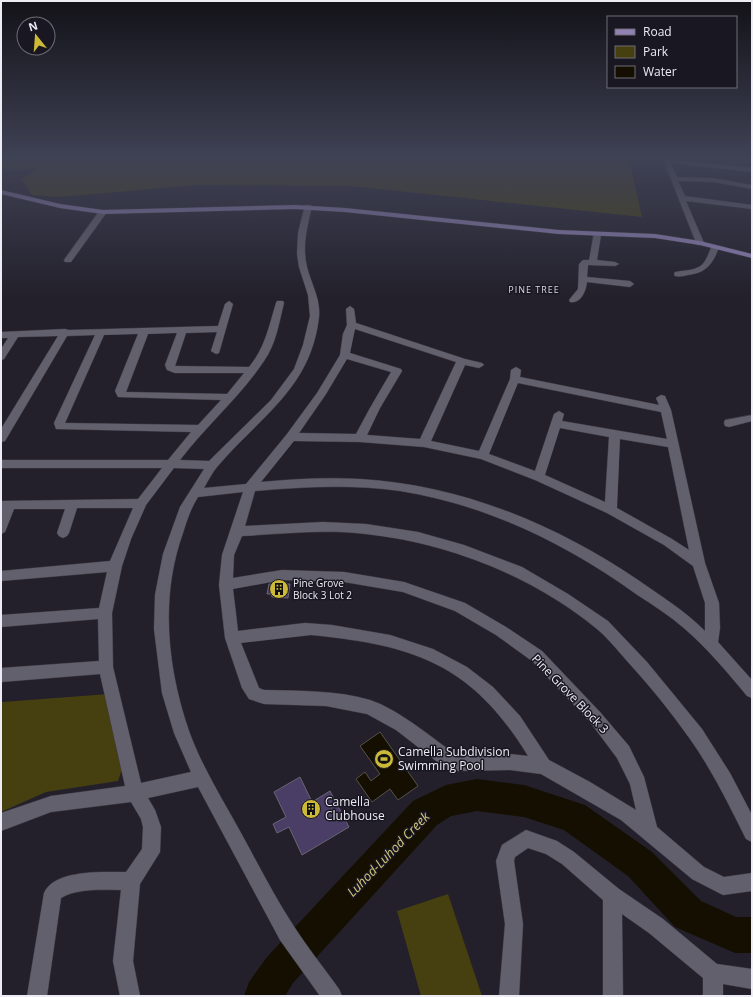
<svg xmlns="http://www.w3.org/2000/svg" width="753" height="997" font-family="'Open Sans',sans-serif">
<rect width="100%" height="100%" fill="#23202b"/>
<!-- green -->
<g fill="#463f10">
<polygon points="1,159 629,159 642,217 352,186 196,185 60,197 32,195 22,179 37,169 1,169"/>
<polygon points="109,694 116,747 122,769 118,781 46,792 1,812 2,702"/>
<polygon points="448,894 482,996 421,996 397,911"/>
</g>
<!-- water -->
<polygon fill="#140f00" stroke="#555149" points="380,732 418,786 398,800 390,789 372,802 356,779 365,772 371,781 380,774 360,746"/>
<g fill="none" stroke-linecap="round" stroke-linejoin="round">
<!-- river -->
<polygon fill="#140f00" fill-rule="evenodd" points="477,779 524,785 585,805 652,852 701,901 736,917 752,917 752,953 735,953 675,927 628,876 564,830 524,817 477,811 451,816 437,825 293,983 285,996 244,996 249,982 267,957 413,801 446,785"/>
</g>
<!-- building -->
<g fill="#4a3e67" stroke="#686572">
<polygon points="269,584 290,584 288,598 272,597 271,594 267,594"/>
<polygon points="300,777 312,802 330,791 349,827 302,855 289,827 277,833 273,824 286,817 274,792"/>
</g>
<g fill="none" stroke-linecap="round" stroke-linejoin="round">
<defs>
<g id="minor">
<polygon points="663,159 752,168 752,172 671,163 677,177 713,178 752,185 752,189 713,182 678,181 685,196 752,205 752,209 686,201 704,243 703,245 697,245"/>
<path d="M 305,205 L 311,205 L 312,207 C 307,227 302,247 307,267 C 311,283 321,300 319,317 C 311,389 259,417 217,467 C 212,473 208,481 204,488 L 246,484 L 287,434 L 317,393 L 340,355 L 343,334 L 347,325 L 346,309 L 350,306 L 354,309 L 356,323 L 465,359 L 482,363 L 484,365 L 479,368 L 465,365 L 431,441 L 479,451 L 510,379 L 511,370 L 516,367 L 521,370 L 520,377 L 659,405 L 656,398 L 661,395 L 665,396 L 671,410 L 705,563 L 719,603 L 720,628 L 718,642 L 752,680 L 752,698 L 747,696 C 728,673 708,649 685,629 C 670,616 653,605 636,594 C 565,543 487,505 400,491 C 352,484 303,487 255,491 L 245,526 L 323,522 L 366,524 L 418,532 L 464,545 L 522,567 L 568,594 L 608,621 L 647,662 L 702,729 L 730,773 L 752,815 L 752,842 L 746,839 C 729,805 712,770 690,739 C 671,712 650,686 627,661 C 618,651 608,638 597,629 C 532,576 449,543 366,534 C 325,529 283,534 242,536 L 234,555 L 233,578 L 282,570 L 344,572 L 404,582 L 465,603 L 506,627 L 542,651 L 600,712 L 629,746 L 644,777 L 657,827 L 704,867 L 724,877 L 752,873 L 752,891 L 723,895 L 692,879 L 621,820 L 541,774 L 510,770 L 458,771 L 440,764 L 396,730 L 367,714 L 326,706 L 264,704 L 249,699 L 242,688 L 225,638 L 219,585 L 222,555 L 243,492 L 198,497 C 191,508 187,520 183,533 C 160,597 167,667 189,731 C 202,767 223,800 241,833 C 258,864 274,896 293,925 C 307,947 324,968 339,989 L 342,996 L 320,996 L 280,940 L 198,787 L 148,798 L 155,810 L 161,827 L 160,852 L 140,884 L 133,961 L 140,996 L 120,996 L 113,961 L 121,890 C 102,890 78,888 61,898 L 47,996 L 27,996 L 44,893 C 54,869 104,872 126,872 L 142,849 L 143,827 L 141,819 L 131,802 L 51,812 L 1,831 L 1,813 L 51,796 L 125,786 L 100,674 L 1,682 L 1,668 L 99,661 L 98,619 L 1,627 L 1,615 L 99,608 L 107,572 L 1,581 L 1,571 L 110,561 L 133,508 L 77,508 L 69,533 L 67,536 L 63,538 L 59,536 L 57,533 L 65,509 L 14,509 L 5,532 L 1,534 L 1,501 L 138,499 L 162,468 L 1,468 L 1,460 L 168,460 L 191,432 L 56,429 L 54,423 L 95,335 L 67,336 L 5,441 L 1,442 L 1,429 L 58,336 L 18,337 L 4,359 L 1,360 L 1,349 L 8,338 L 1,338 L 1,332 L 65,329 L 69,330 L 218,326 L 225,304 L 229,301 L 233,304 L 219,353 L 216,354 L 211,351 L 217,332 L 186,333 L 175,366 L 249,367 C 265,348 269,326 276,303 L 277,301 L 283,301 L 284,303 C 279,323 276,344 264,361 C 240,397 206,426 180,460 L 209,461 L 271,400 L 294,369 L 303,345 L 310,316 L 308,295 L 299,267 L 297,254 L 298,233 ZM 355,329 L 456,362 L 420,439 L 367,435 L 380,408 L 402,371 L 401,369 L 350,353 ZM 177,333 L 165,365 L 167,370 L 175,373 L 244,373 L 227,394 L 126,392 L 148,334 ZM 138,334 L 115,391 L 118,397 L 221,400 L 198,425 L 65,423 L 104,335 ZM 347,359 L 391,372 L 370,408 L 356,434 L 299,433 L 326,394 ZM 518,383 L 661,412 L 667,439 L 562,421 L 564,414 L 559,411 L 554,414 L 535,471 L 489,454 ZM 560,428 L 609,437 L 605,502 L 545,475 ZM 620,439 L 668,447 L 689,550 L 672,539 L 617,508 ZM 294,441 L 360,442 L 424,447 L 481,459 L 535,480 L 607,513 L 664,545 L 693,566 L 705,603 L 705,631 C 685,611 661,596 638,580 C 555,524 461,485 360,479 C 327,477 294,479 261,482 ZM 174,468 L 204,469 L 180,507 L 163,554 L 155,595 L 154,629 L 162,693 L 174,733 L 191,772 L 141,783 L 113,667 L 112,613 L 122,566 L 131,539 L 146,505 ZM 282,580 L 344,582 L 403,592 L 455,611 L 496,635 L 532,661 L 590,722 L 617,758 L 630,784 L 636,810 L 590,782 L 549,760 L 520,716 L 493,687 L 467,667 L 433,649 L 390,635 L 332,625 L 305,623 L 238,631 L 233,589 ZM 311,635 C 414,645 472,664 528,756 L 510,754 L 458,755 L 452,752 C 429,735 397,709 370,700 C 336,690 299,691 264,690 L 259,688 L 241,643 Z"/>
<polygon points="100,210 106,210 107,212 71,262 65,262 64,260"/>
<path d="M 594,233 L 597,233 L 601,235 L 597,260 L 615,262 L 619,264 L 615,266 L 588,265 L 587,277 L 630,281 L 634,284 L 630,287 L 587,282 C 586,291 581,304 570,302 L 569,300 L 578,289 L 579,264 L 583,260 L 589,260 Z"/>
<path d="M 712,245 L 715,245 L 719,247 C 713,264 706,273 688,275 C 684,276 679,277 675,276 L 674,274 L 675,272 C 686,270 699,271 705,261 C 708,256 710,250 712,245 Z"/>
<polygon points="752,415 752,421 729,427 725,426 724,423 725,420"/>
<polygon points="526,830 557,841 574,852 619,889 663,919 717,964 752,969 752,989 723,984 723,996 703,996 703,978 649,933 622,914 623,996 603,996 603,900 562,864 546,854 528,848 515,857 514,861 523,924 519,996 499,996 505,924 496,861 502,845"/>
</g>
<polygon id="major" points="1,190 60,204 103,210 295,205 345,208 559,230 655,234 700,241 752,254 752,258 700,245 655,238 559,234 345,212 295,209 103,214 60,208 1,194"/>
</defs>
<!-- minor casing -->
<use href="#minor" stroke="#3e3b44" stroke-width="1"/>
<!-- major casing -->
<use href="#major" stroke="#3e3b44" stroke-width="1"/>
<!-- minor -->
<use href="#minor" fill="#63606d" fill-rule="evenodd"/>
<!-- major -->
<use href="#major" fill="#9182b6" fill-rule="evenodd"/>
</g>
<!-- sky -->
<linearGradient id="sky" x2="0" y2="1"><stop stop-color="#131218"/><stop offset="0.53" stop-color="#3f4255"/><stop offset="1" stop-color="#3f4255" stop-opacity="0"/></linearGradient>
<rect width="753" height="298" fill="url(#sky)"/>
<!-- icons -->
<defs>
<symbol id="building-disc" viewBox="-11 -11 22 22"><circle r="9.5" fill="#ccb938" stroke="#191721"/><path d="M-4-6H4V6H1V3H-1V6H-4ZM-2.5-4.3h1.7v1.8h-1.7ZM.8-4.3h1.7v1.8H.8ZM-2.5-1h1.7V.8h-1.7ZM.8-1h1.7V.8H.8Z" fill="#111"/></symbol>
<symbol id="stadium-disc" viewBox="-11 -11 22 22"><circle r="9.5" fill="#ccb938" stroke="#191721"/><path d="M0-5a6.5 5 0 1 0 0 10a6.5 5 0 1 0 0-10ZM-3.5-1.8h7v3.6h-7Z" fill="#111"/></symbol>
</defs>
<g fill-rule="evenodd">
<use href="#building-disc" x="268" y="578" width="22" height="22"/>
<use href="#stadium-disc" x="373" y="748" width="22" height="22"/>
<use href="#building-disc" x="300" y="798" width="22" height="22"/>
</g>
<g text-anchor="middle" stroke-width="3" stroke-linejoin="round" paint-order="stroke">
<!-- far-neighbourhood labels -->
<g font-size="9" letter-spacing="1" fill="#dad7e6" stroke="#191721">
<text x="534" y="293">PINE TREE</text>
</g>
<!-- poi labels -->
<g font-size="10" fill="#edebf3" stroke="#191721" text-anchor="start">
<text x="293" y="587">Pine Grove<tspan x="293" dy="12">Block 3 Lot 2</tspan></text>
</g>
<!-- near-street labels -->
<g font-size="12" fill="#edebf3" stroke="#191721">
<text transform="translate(570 694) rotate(46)" y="4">Pine Grove Block 3</text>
</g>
<!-- near-poi labels -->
<g font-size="12" fill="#edebf3" stroke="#191721" text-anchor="start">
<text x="398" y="756">Camella Subdivision<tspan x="398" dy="14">Swimming Pool</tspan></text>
<text x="325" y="806">Camella<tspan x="325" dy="14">Clubhouse</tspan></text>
</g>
<!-- near-water labels -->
<g font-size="13" font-style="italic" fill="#d1c679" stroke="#191721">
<text transform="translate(388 854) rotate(-46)" y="5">Luhod-Luhod Creek</text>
</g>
</g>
<!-- border -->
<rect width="753" height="997" fill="none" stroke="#edebf3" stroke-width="4"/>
<!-- legend -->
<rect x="607" y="16" width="130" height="72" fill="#191721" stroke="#6e6c75"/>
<rect x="615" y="29" width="20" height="6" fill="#9182b6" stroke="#6e6c75"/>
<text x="643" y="36" font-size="12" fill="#edebf3">Road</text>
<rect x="615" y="46" width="20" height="12" fill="#463f10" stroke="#6e6c75"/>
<text x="643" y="56" font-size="12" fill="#edebf3">Park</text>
<rect x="615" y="66" width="20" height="12" fill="#140f00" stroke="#6e6c75"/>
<text x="643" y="76" font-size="12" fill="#edebf3">Water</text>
<!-- north arrow -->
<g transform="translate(36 36) rotate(343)"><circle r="19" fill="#191721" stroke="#6e6c75"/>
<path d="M0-3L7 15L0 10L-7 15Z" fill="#ccb938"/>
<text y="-6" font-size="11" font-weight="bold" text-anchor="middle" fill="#edebf3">N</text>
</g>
</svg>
